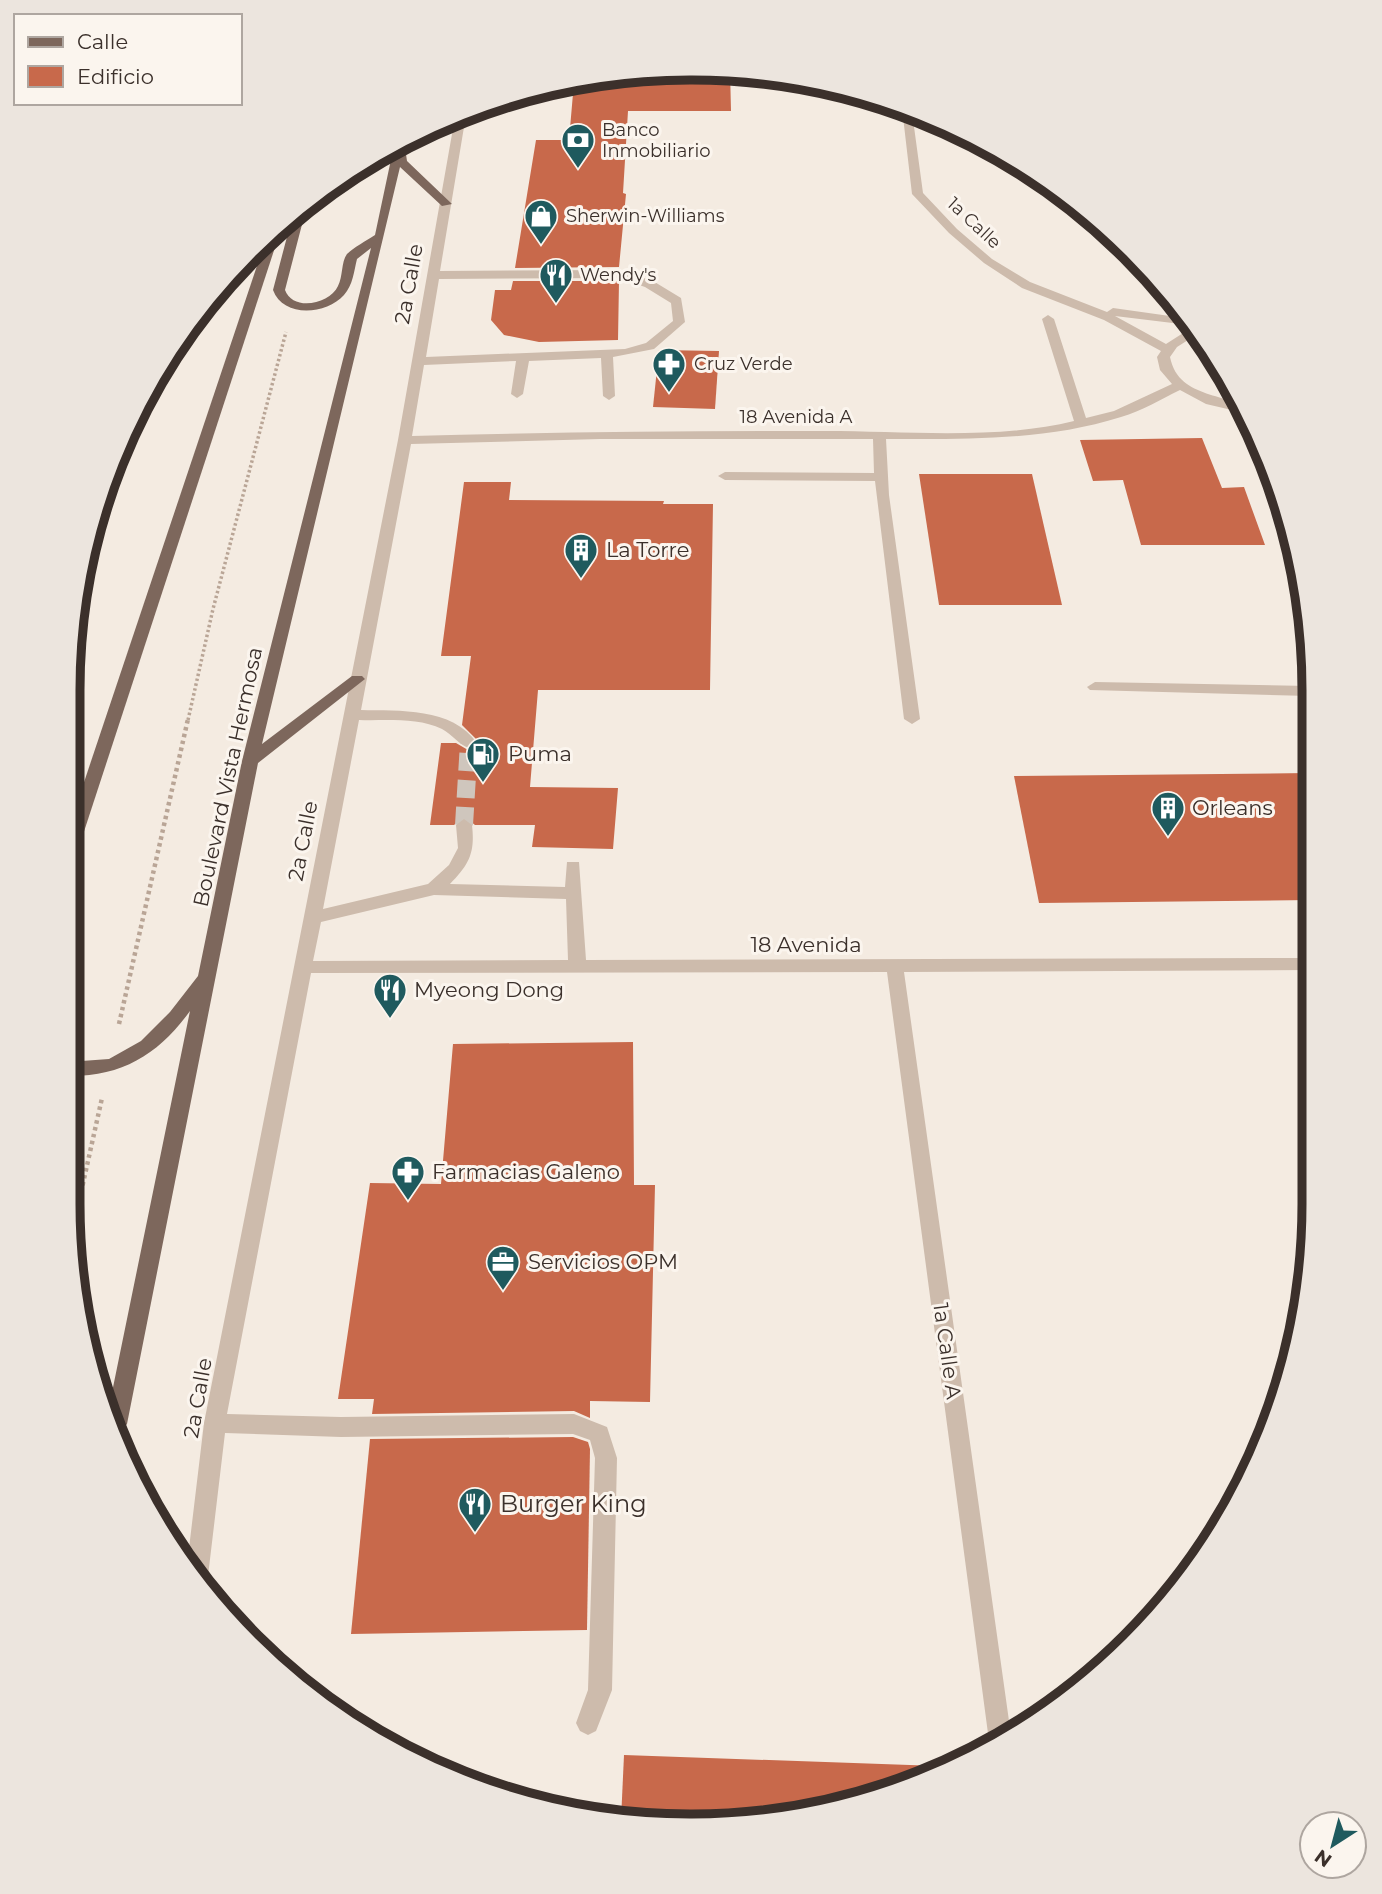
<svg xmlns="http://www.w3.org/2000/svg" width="1382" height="1894" font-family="Montserrat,sans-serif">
<rect width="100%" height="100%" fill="#f4ebe1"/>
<!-- building -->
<g fill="#c8694b">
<polygon points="730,70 731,111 628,111 623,193 626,194 619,267 515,268 536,140 569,140 574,82 610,74"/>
<polygon points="513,281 619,281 618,340 539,342 504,335 491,320 495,290 511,290"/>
<polygon points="659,350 719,351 715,409 653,407"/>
<polygon points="1202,438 1222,488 1244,487 1265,545 1141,545 1123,480 1093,481 1080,440"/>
<polygon points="919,474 1032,474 1062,605 939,605"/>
<polygon points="464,482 511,482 509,500 664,501 663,504 713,504 710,690 538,690 530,787 618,788 613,849 532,847 535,825 475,825 464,816 454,825 430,825 441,743 456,743 468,750 480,743 462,725 471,656 441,656"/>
<polygon points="1309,773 1310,900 1039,903 1014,776"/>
<polygon points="633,1042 634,1185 655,1185 650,1402 590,1401 590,1418 574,1411 372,1414 374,1399 338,1399 370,1183 441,1184 453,1044"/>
<polygon points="573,1437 588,1442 590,1449 587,1630 351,1634 370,1439"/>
<polygon points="624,1755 938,1766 938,1773 930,1778 772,1820 621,1820"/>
</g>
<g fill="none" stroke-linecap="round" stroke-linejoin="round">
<!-- minor-tunnel -->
<polyline stroke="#cfc6bd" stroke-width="18" stroke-dasharray="18 9" stroke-linecap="butt" points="464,825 469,743"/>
<!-- path-far1 -->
<polyline stroke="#b9a596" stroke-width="3.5" stroke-dasharray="2.5 2.5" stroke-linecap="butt" points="188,720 213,609 286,332"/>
<!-- path -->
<g stroke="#b9a596" stroke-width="4.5" stroke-dasharray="3.5 3.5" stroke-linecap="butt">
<polyline points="119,1024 188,719"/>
<polyline points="72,1233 102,1098"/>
</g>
<!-- minor -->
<g fill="#cdbbac" fill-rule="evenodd">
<path d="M 902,108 L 912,112 L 923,193 L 957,229 L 992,259 L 1030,282 L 1107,312 L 1113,308 L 1184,318 L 1189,325 L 1115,316 L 1166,344 L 1191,328 L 1196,335 L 1177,347 L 1170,357 C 1179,402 1232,390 1249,414 L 1206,404 L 1180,390 C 1161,399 1142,411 1121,417 C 1045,441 966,439 886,439 L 889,495 L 920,719 L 912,724 L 904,719 L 875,481 L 725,480 L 718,476 L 725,472 L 874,473 L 873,439 L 600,439 L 411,444 L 361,710 C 399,711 452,707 477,743 L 469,748 C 459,745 452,734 442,729 C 417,717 385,721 359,720 L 323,909 L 428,884 L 449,865 L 458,848 L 456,825 L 464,819 L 472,825 C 475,852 470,864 450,884 L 565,887 L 567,862 L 579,862 L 586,960 L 1311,958 L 1311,970 L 904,972 L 1010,1728 L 989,1741 L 887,972 L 311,973 L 227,1414 L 341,1417 L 574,1414 L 607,1427 L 617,1458 L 612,1690 L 596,1731 L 588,1735 L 580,1731 L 576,1723 L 588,1690 L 595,1458 L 590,1440 L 573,1434 L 341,1437 L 225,1433 L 208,1576 L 205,1584 L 187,1565 L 204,1423 L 398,440 L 455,117 L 466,115 L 440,271 L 620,270 L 653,281 L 681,298 L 685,322 L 654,349 L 613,357 L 615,396 L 609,400 L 603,396 L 601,358 L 529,361 L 523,394 L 517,398 L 511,394 L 516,361 L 424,365 L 412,436 C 550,432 688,431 825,431 C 905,431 997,440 1074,421 L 1042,319 L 1048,315 L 1054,319 L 1086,418 L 1114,411 L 1172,384 L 1160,370 L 1157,357 L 1161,351 L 1104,320 L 1022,288 L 984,263 L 949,233 L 912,194 ZM 619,278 L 645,287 L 671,303 L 673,321 L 646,343 L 625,349 L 426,357 L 439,279 ZM 434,895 L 566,899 L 568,960 L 313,961 L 321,922 Z"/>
<polygon points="1095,682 1309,686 1309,696 1090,690 1087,687"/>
</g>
<!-- major -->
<g fill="#7d675c" fill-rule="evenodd">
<path d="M 404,141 L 407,161 L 452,204 L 442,206 L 400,167 L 262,744 L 352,676 L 362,676 L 365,679 L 258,763 L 127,1424 L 120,1432 L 109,1407 L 190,1011 C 159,1054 122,1077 68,1076 L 68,1062 L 109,1059 L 141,1041 L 170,1012 L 198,976 L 242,761 L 371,248 L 357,259 C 354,271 353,285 344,295 C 326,315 283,318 273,290 L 293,214 L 303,206 L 306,209 L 285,290 C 293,312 330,304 338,286 C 343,277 341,262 347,254 C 354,247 366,241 375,235 L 393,150 L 394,145 Z"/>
<polygon points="278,226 281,229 76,856 68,862 68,830 265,242"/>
</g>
</g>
<!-- icons -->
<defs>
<symbol id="bank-pin" viewBox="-11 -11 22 30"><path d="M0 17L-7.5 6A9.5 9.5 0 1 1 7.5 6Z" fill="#1f5a5e" stroke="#fbf5ee"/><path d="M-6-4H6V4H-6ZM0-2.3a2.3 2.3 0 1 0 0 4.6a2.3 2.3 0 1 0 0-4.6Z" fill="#fff"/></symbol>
<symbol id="shop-pin" viewBox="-11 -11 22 30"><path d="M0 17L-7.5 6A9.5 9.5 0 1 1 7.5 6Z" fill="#1f5a5e" stroke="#fbf5ee"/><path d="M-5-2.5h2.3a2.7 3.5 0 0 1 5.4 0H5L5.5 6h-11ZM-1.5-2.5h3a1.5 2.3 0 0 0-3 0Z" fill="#fff"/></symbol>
<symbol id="restaurant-pin" viewBox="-11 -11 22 30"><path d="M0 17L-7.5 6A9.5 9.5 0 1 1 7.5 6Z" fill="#1f5a5e" stroke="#fbf5ee"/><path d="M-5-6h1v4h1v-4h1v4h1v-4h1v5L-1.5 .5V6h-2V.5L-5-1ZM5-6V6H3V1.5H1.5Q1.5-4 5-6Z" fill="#fff"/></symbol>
<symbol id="pharmacy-pin" viewBox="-11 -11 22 30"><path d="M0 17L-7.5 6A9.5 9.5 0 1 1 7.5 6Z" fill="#1f5a5e" stroke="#fbf5ee"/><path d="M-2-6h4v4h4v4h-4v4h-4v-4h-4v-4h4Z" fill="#fff"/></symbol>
<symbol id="building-pin" viewBox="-11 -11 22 30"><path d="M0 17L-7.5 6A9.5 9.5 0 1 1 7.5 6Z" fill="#1f5a5e" stroke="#fbf5ee"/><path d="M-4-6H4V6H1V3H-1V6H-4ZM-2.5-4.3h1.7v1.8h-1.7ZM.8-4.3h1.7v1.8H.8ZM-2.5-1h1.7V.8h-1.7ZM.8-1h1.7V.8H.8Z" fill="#fff"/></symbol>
<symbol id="fuel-pin" viewBox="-11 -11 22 30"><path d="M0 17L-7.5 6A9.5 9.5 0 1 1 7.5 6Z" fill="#1f5a5e" stroke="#fbf5ee"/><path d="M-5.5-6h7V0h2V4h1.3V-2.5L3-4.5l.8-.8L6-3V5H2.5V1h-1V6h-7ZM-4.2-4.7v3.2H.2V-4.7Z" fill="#fff"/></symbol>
<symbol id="office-pin" viewBox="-11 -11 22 30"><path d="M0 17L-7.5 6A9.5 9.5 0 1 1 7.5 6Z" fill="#1f5a5e" stroke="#fbf5ee"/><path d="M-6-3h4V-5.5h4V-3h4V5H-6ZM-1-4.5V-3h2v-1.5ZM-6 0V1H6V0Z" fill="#fff"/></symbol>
</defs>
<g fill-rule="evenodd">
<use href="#bank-pin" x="559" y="121" width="38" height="52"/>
<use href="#shop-pin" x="522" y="197" width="38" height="52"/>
<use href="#restaurant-pin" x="537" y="256" width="38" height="52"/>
<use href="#pharmacy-pin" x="650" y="345" width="38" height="52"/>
<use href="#building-pin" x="562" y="531" width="38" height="52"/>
<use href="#fuel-pin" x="464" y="735" width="38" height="52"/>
<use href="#building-pin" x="1149" y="789" width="38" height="52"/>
<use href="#restaurant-pin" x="371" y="971" width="38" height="52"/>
<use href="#pharmacy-pin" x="389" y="1153" width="38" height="52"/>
<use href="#office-pin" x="484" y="1243" width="38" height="52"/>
<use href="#restaurant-pin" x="456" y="1485" width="38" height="52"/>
</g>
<g text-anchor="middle" stroke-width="6" stroke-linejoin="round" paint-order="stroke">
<!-- far-poi labels -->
<g font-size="18" fill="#3b302b" stroke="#fbf5ee" text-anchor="start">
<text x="602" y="136">Banco<tspan x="602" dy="21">Inmobiliario</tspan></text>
<text x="566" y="222">Sherwin-Williams</text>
<text x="580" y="281">Wendy's</text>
<text x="694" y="370">Cruz Verde</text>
</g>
<!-- far-street labels -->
<g font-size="18" fill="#3b302b" stroke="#fbf5ee">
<text transform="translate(974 223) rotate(43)" y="6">1a Calle</text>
<text x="796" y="423">18 Avenida A</text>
</g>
<!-- street labels -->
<g font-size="21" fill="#3b302b" stroke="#fbf5ee">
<text transform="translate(409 284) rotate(-80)" y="7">2a Calle</text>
<text transform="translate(228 777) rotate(-78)" y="7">Boulevard Vista Hermosa</text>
<text transform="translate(303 841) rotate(-79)" y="7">2a Calle</text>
<text x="806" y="952">18 Avenida</text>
<text transform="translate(947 1351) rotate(82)" y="7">1a Calle A</text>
<text transform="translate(198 1398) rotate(-80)" y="7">2a Calle</text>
</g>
<!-- poi labels -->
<g font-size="21" fill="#3b302b" stroke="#fbf5ee" text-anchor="start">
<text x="606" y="557">La Torre</text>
<text x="508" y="761">Puma</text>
<text x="1192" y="815">Orleans</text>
<text x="414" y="997">Myeong Dong</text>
<text x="432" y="1179">Farmacias Galeno</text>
<text x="528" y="1269">Servicios OPM</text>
</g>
<!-- near-poi labels -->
<g font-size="24" fill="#3b302b" stroke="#fbf5ee" text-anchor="start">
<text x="500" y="1512">Burger King</text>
</g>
</g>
<!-- crop -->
<path d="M0 0H1382V1894H0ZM690 80H692A610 610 0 0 1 1302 690V1204A610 610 0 0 1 692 1814H690A610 610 0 0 1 80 1204V690A610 610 0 0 1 690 80Z" fill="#ece5de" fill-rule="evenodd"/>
<path fill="none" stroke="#3b302b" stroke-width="9" d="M690 80H692A610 610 0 0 1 1302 690V1204A610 610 0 0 1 692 1814H690A610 610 0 0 1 80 1204V690A610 610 0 0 1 690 80Z"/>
<!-- legend -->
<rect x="14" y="14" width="228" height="91" fill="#fbf5ee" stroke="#aea6a0" stroke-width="2"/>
<rect x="28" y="37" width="35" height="10" fill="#7d675c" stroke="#aea6a0" stroke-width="2"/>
<text x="77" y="49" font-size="21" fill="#3b302b">Calle</text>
<rect x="28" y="66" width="35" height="21" fill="#c8694b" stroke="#aea6a0" stroke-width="2"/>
<text x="77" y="84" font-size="21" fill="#3b302b">Edificio</text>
<!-- north arrow -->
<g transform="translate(1333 1845) rotate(216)"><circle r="33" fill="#fbf5ee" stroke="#aea6a0" stroke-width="2"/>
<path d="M0-5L12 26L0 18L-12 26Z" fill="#1f5a5e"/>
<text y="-10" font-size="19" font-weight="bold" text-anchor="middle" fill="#3b302b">N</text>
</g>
</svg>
